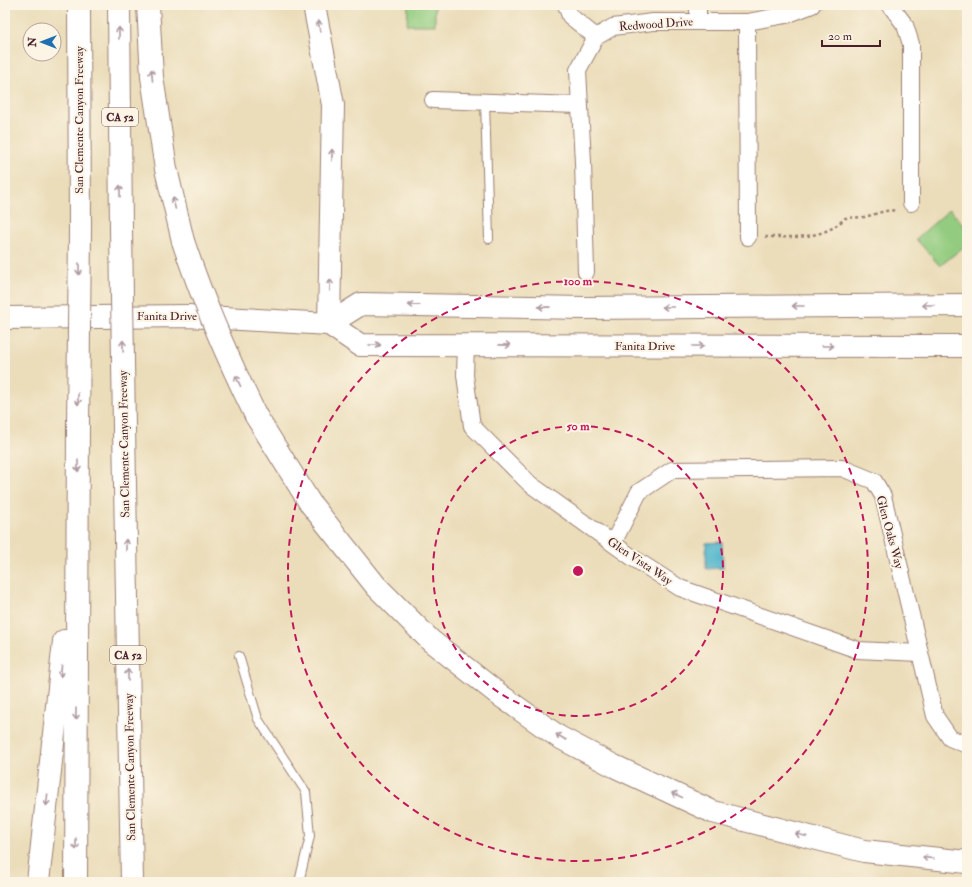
<svg xmlns="http://www.w3.org/2000/svg" width="972" height="887" font-family="'IM FELL Double Pica',serif">
<rect width="100%" height="100%" fill="#fcf5e5"/>
<filter id="ink" filterUnits="userSpaceOnUse"><feTurbulence type="fractalNoise" baseFrequency=".025" numOctaves="2"/><feDisplacementMap in="SourceGraphic" scale="8" xChannelSelector="R" yChannelSelector="G"/><feConvolveMatrix kernelMatrix="1 2 1 2 8 2 1 2 1" color-interpolation-filters="sRGB"/></filter>
<filter id="wash" filterUnits="userSpaceOnUse"><feTurbulence type="fractalNoise" baseFrequency=".012" numOctaves="4" result="noise"/><feDisplacementMap in="SourceGraphic" scale="16" xChannelSelector="R" yChannelSelector="G"/><feGaussianBlur stdDeviation="0.9" result="paint"/><feColorMatrix in="noise" values="0 0 0 0 0 0 0 0 0 0 0 0 0 0 0 0 0 1.4 0 .05"/><feComposite in="paint" operator="in"/></filter>
<g filter="url(#wash)">
<rect width="100%" height="100%" fill="#ebddba"/>
<!-- green -->
<g fill="#93cc80" stroke="#6e7656">
<polygon points="408,5 435,5 435,25 407,25"/>
<polygon points="950,209 967,230 967,244 940,266 916,239"/>
</g>
<!-- water -->
<polygon fill="#4cb4cb" stroke="#4b6a7b" points="722,542 723,568 706,569 706,543"/>
</g>
<g filter="url(#ink)">
<g fill="none" stroke-linecap="round" stroke-linejoin="round">
<defs>
<g id="service">
<polyline points="485,101 489,239"/>
<polyline points="239,656 258,719 306,792 310,836 299,882"/>
</g>
<g id="minor">
<polyline points="566,5 570,16 596,37"/>
<polyline points="890,5 905,25 911,44 911,203"/>
<polyline points="698,21 698,5"/>
<polyline points="747,22 748,237"/>
<polyline points="433,100 578,105"/>
<polyline points="586,272 583,162 578,70 596,37 613,27 653,22 747,22 786,15 812,5"/>
<polyline points="466,344 465,375 472,426 530,484 633,558 680,588 858,650 920,653"/>
<polyline points="613,543 639,492 672,470 842,468 874,481 883,496 935,716 950,738 967,745"/>
</g>
<polyline id="secondary" points="967,305 583,308 361,304 329,324 360,345 967,346"/>
<polyline id="primary" points="5,318 188,316 329,324"/>
<g id="motorway">
<polyline points="79,5 80,230"/>
<polyline points="119,5 121,230"/>
<polyline points="148,5 152,77 166,169 183,241"/>
<polyline points="314,5 333,105 329,324"/>
<polyline points="256,416 310,503 376,586 431,641 501,696 559,737 614,766 713,812 864,851 967,862"/>
<polyline points="124,427 132,882"/>
<polyline points="38,882 64,641"/>
<polyline points="76,882 78,427"/>
</g>
</defs>
<!-- service casing -->
<use href="#service" stroke="#9a7e72" stroke-width="10"/>
<!-- minor casing -->
<use href="#minor" stroke="#9a7e72" stroke-width="18"/>
<!-- secondary casing -->
<use href="#secondary" stroke="#9a7e72" stroke-width="24"/>
<!-- primary casing -->
<use href="#primary" stroke="#9a7e72" stroke-width="24"/>
<!-- motorway casing -->
<use href="#motorway" stroke="#9a7e72" stroke-width="24"/>
<!-- path -->
<path stroke="#9a7e72" stroke-width="2.5" stroke-dasharray="3 3" stroke-linecap="butt" d="M 765,237 C 794,237 824,240 845,218 L 865,217 L 885,211 L 896,210"/>
<!-- service -->
<use href="#service" stroke="#fff" stroke-width="8"/>
<!-- minor -->
<use href="#minor" stroke="#fff" stroke-width="16"/>
<!-- secondary -->
<use href="#secondary" stroke="#fff" stroke-width="22"/>
<!-- primary -->
<use href="#primary" stroke="#fff" stroke-width="22"/>
<!-- motorway -->
<use href="#motorway" stroke="#fff" stroke-width="22"/>
<defs>
<g id="motorway-bridge">
<polyline points="121,230 124,427"/>
<path d="M 183,241 C 203,302 228,359 256,416"/>
<polyline points="78,427 80,230"/>
</g>
</defs>
<!-- motorway-bridge casing -->
<use href="#motorway-bridge" stroke="#9a7e72" stroke-width="24" stroke-linecap="butt"/>
<!-- motorway-bridge -->
<use href="#motorway-bridge" stroke="#fff" stroke-width="22"/>
</g>
<!-- one-way arrows -->
<defs><path id="oneway-shaft" d="M-6 0H5M1.5-3L5.5 0L1.5 3" fill="none" stroke-width="1.6" stroke-linecap="round" stroke-linejoin="round"/></defs>
<g stroke="#ae9aa0">
<use href="#oneway-shaft" transform="translate(319 26) rotate(-100)"/>
<use href="#oneway-shaft" transform="translate(119 33) rotate(-90)"/>
<use href="#oneway-shaft" transform="translate(152 75) rotate(-95)"/>
<use href="#oneway-shaft" transform="translate(332 155) rotate(-90)"/>
<use href="#oneway-shaft" transform="translate(120 191) rotate(-90)"/>
<use href="#oneway-shaft" transform="translate(174 203) rotate(-103)"/>
<use href="#oneway-shaft" transform="translate(79 269) rotate(90)"/>
<use href="#oneway-shaft" transform="translate(330 285) rotate(-89)"/>
<use href="#oneway-shaft" transform="translate(414 305) rotate(-179)"/>
<use href="#oneway-shaft" transform="translate(928 305) rotate(180)"/>
<use href="#oneway-shaft" transform="translate(798 306) rotate(180)"/>
<use href="#oneway-shaft" transform="translate(544 307) rotate(-179)"/>
<use href="#oneway-shaft" transform="translate(668 307) rotate(180)"/>
<use href="#oneway-shaft" transform="translate(375 345)"/>
<use href="#oneway-shaft" transform="translate(505 345) rotate(1)"/>
<use href="#oneway-shaft" transform="translate(123 346) rotate(-91)"/>
<use href="#oneway-shaft" transform="translate(698 346)"/>
<use href="#oneway-shaft" transform="translate(828 346)"/>
<use href="#oneway-shaft" transform="translate(238 381) rotate(-116)"/>
<use href="#oneway-shaft" transform="translate(78 399) rotate(90)"/>
<use href="#oneway-shaft" transform="translate(78 466) rotate(90)"/>
<use href="#oneway-shaft" transform="translate(126 545) rotate(-91)"/>
<use href="#oneway-shaft" transform="translate(61 671) rotate(96)"/>
<use href="#oneway-shaft" transform="translate(128 675) rotate(-91)"/>
<use href="#oneway-shaft" transform="translate(76 714) rotate(90)"/>
<use href="#oneway-shaft" transform="translate(561 737) rotate(-150)"/>
<use href="#oneway-shaft" transform="translate(677 795) rotate(-155)"/>
<use href="#oneway-shaft" transform="translate(47 800) rotate(96)"/>
<use href="#oneway-shaft" transform="translate(801 835) rotate(-165)"/>
<use href="#oneway-shaft" transform="translate(76 844) rotate(90)"/>
<use href="#oneway-shaft" transform="translate(928 858) rotate(-174)"/>
</g>
</g>
<!-- distance rings -->
<g fill="none" stroke="#c2185b" stroke-width="2" stroke-dasharray="7 5">
<circle cx="578" cy="571" r="145"/>
<circle cx="578" cy="571" r="290"/>
</g>
<g text-anchor="middle" stroke-width="4" stroke-linejoin="round" paint-order="stroke">
<!-- shield labels -->
<g fill="#fcf5e5" stroke="#7f5f63" stroke-width="1">
<rect x="102" y="108" width="36" height="18" rx="3"/>
<rect x="110" y="646" width="36" height="18" rx="3"/>
</g>
<g font-size="11" font-weight="bold" fill="#4a1f2b">
<text x="120" y="121">CA 52</text>
<text x="128" y="659">CA 52</text>
</g>
<!-- street labels -->
<g font-size="12" fill="#4a1f2b" stroke="#fcf5e5">
<text transform="translate(656 24) rotate(-4)" y="4">Redwood Drive</text>
<text transform="translate(79 120) rotate(-90)" y="4">San Clemente Canyon Freeway</text>
<text x="167" y="320">Fanita Drive</text>
<text x="645" y="350">Fanita Drive</text>
<text transform="translate(124 444) rotate(-91)" y="4">San Clemente Canyon Freeway</text>
<text transform="translate(890 532) rotate(75)" y="4">Glen Oaks Way</text>
<text transform="translate(640 561) rotate(34)" y="4">Glen Vista Way</text>
<text transform="translate(130 767) rotate(-91)" y="4">San Clemente Canyon Freeway</text>
</g>
</g>
<circle cx="578" cy="571" r="6" fill="#c2185b" stroke="#fcf5e5" stroke-width="2"/>
<g font-size="12" text-anchor="middle" font-weight="bold" fill="#c2185b" stroke="#fcf5e5" stroke-width="4" stroke-linejoin="round" paint-order="stroke">
<text x="578" y="285">100 m</text>
<text x="578" y="430">50 m</text>
</g>
<!-- margin -->
<rect width="972" height="887" fill="none" stroke="#fcf5e5" stroke-width="20"/>
<!-- north arrow -->
<g transform="translate(42 42) rotate(270)"><circle r="19" fill="#fcf5e5" stroke="#b59f9b"/>
<path d="M0-3L7 15L0 10L-7 15Z" fill="#1f6fb2"/>
<text y="-6" font-size="11" font-weight="bold" text-anchor="middle" fill="#4a1f2b">N</text>
</g>
<!-- scale -->
<path d="M822 40v6h58v-6" fill="none" stroke="#4a1f2b" stroke-width="2"/>
<text x="828" y="40" font-size="12" fill="#4a1f2b" stroke="#fcf5e5" stroke-width="3" paint-order="stroke">20 m</text>
</svg>
